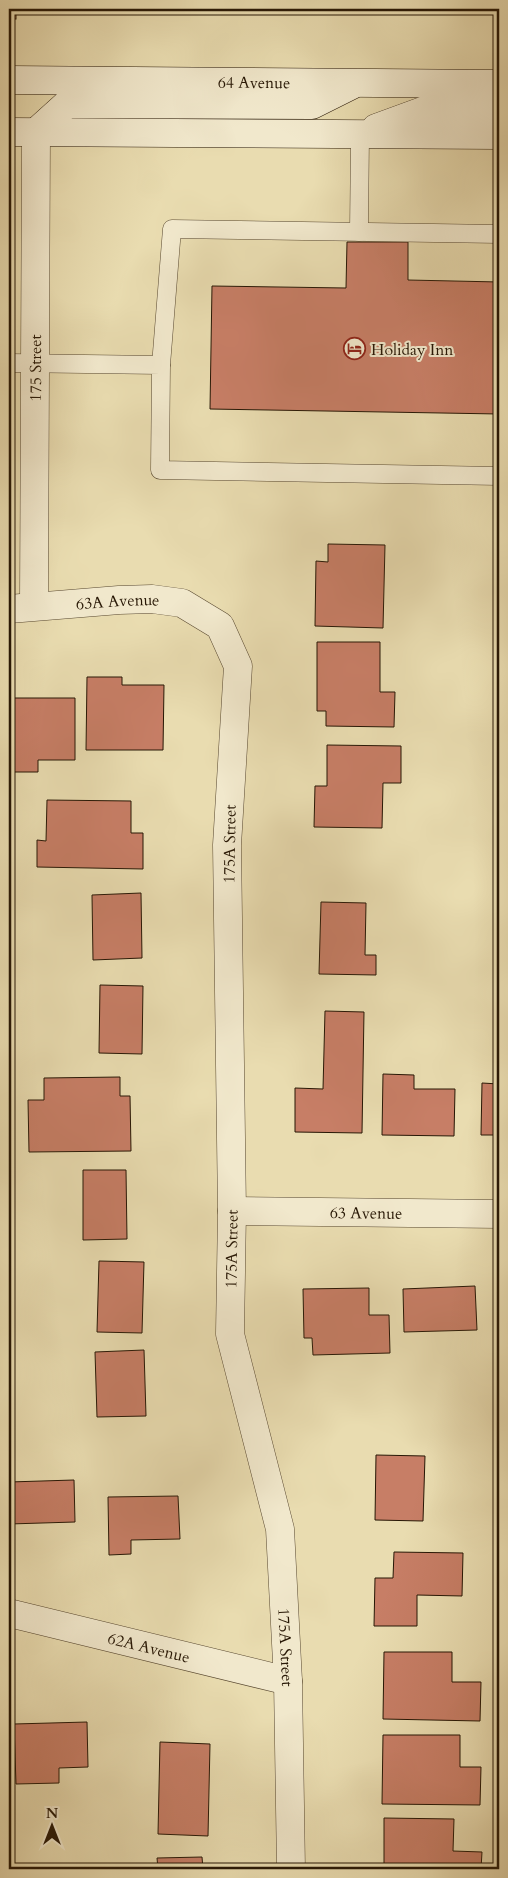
<svg xmlns="http://www.w3.org/2000/svg" width="508" height="1878" font-family="Cardo,serif">
<rect width="100%" height="100%" fill="#e9dcb0"/>
<filter id="stains"><feTurbulence type="fractalNoise" baseFrequency=".004" numOctaves="4"/><feColorMatrix values="0 0 0 0 .2 0 0 0 0 .09 0 0 0 0 .02 0 0 0 .5 -.17"/></filter>
<radialGradient id="worn" r=".72"><stop offset=".6" stop-color="#630" stop-opacity="0"/><stop offset="1" stop-color="#630" stop-opacity=".3"/></radialGradient>
<!-- building -->
<g fill="#c77e66" stroke="#271705">
<rect x="9" y="9" width="7" height="10"/>
<polygon points="347,242 408,242 408,280 499,282 499,414 210,409 212,286 346,288"/>
<polygon points="328,544 385,545 383,628 315,626 316,561 328,562"/>
<polygon points="317,642 380,642 380,692 395,692 394,727 326,726 326,711 317,711"/>
<polygon points="87,677 122,677 122,685 164,685 163,750 86,750"/>
<polygon points="9,698 75,698 75,760 38,760 38,772 9,772"/>
<polygon points="327,745 401,746 401,783 383,783 382,828 314,827 315,786 327,786"/>
<polygon points="47,800 131,801 131,833 143,833 143,869 37,867 37,840 46,841"/>
<polygon points="141,893 142,958 93,960 92,895"/>
<polygon points="321,902 366,903 365,955 376,955 376,975 319,974"/>
<polygon points="100,985 143,986 142,1054 99,1053"/>
<polygon points="325,1011 364,1012 362,1133 295,1132 295,1088 323,1089"/>
<polygon points="383,1074 414,1075 414,1089 455,1089 454,1136 382,1135"/>
<polygon points="120,1077 120,1096 130,1096 131,1151 29,1152 28,1100 44,1100 44,1078"/>
<polygon points="482,1083 499,1084 499,1135 481,1135"/>
<polygon points="83,1170 126,1170 127,1239 83,1240"/>
<polygon points="99,1261 144,1262 142,1333 97,1332"/>
<polygon points="475,1286 477,1330 404,1332 403,1289"/>
<polygon points="369,1288 369,1315 389,1315 390,1353 313,1355 312,1338 304,1338 303,1289"/>
<polygon points="144,1350 146,1416 97,1417 95,1352"/>
<polygon points="376,1455 425,1456 423,1521 375,1520"/>
<polygon points="74,1480 75,1522 9,1524 9,1482"/>
<polygon points="178,1496 180,1539 131,1540 131,1554 109,1555 108,1497"/>
<polygon points="394,1552 463,1553 462,1596 417,1595 417,1626 374,1626 375,1578 393,1578"/>
<polygon points="384,1652 452,1652 452,1682 481,1682 480,1721 383,1719"/>
<polygon points="87,1722 88,1767 59,1768 59,1783 16,1784 14,1724"/>
<polygon points="383,1735 460,1735 460,1767 481,1767 480,1805 382,1804"/>
<polygon points="160,1742 210,1744 208,1836 158,1834"/>
<polygon points="384,1818 454,1819 453,1851 482,1852 481,1869 384,1869"/>
<polygon points="202,1857 203,1869 158,1869 157,1858"/>
</g>
<g fill="none" stroke-linecap="round" stroke-linejoin="round">
<defs>
<g id="lane">
<polyline points="359,232 360,134"/>
<polyline points="9,363 161,365 160,470 499,476"/>
<polyline points="161,365 172,229 499,234"/>
</g>
<g id="street">
<path id="s1" d="M 34,606 L 36,132"/>
<path id="s2" d="M 9,609 L 119,600 L 152,599 L 182,603 L 220,626 L 238,666 L 227,845 L 232,1211 L 230,1334 L 280,1529 L 288,1681 L 291,1869"/>
<path id="s3" d="M 232,1211 L 499,1214"/>
<path id="s4" d="M 9,1613 L 288,1681"/>
</g>
<g id="secondary">
<path id="s5" d="M 9,80 L 499,84"/>
<polyline points="376,128 428,109 499,109"/>
<polyline points="9,132 499,135"/>
<polyline points="36,132 67,104 312,105 352,85"/>
</g>
</defs>
<!-- lane casing -->
<use href="#lane" stroke="#584830" stroke-width="19"/>
<!-- street casing -->
<use href="#street" stroke="#584830" stroke-width="29"/>
<!-- secondary casing -->
<use href="#secondary" stroke="#271705" stroke-width="29"/>
<!-- lane -->
<use href="#lane" stroke="#f1e8cc" stroke-width="18"/>
<!-- street -->
<use href="#street" stroke="#f1e8cc" stroke-width="28"/>
<!-- secondary -->
<use href="#secondary" stroke="#f1e8cc" stroke-width="28"/>
</g>
<!-- icons -->
<defs>
<symbol id="hotel-ring" viewBox="-11 -11 22 22"><circle r="9.5" fill="#f1e8cc" stroke="#8f2418" stroke-width="1.5"/><path d="M-6-4.5h1.5V1H6V5H4.5V3h-9V5H-6ZM-4 0a1.8 1.8 0 1 1 3.6 0ZM.5 0V-2.5h3Q6-2.5 6 0Z" fill="#8f2418"/></symbol>
</defs>
<g fill-rule="evenodd">
<use href="#hotel-ring" x="342" y="336" width="25" height="25"/>
</g>
<g text-anchor="middle" stroke-width="4" stroke-linejoin="round" paint-order="stroke">
<!-- street labels -->
<g font-size="16" fill="#271705" stroke="#f1e8cc">
<text dy="6" stroke="none"><textPath href="#s5" startOffset="245">64 Avenue</textPath></text>
<text dy="6" stroke="none"><textPath href="#s1" startOffset="238">175 Street</textPath></text>
<text dy="6" stroke="none"><textPath href="#s2" startOffset="109">63A Avenue</textPath></text>
<text transform="translate(229 844) rotate(-89)" y="6">175A Street</text>
<text dy="6" stroke="none"><textPath href="#s3" startOffset="134">63 Avenue</textPath></text>
<text transform="translate(231 1249) rotate(-89)" y="6">175A Street</text>
<text dy="6" stroke="none"><textPath href="#s4" startOffset="144">62A Avenue</textPath></text>
<text dy="6" stroke="none"><textPath href="#s2" startOffset="1250">175A Street</textPath></text>
</g>
<!-- poi labels -->
<g font-size="16" fill="#271705" stroke="#f1e8cc" text-anchor="start">
<text x="371" y="355">Holiday Inn</text>
</g>
</g>
<!-- margin -->
<rect width="508" height="1878" fill="none" stroke="#e9dcb0" stroke-width="30"/>
<rect x="10" y="10" width="488" height="1858" fill="none" stroke="#271705" stroke-width="2.5"/>
<rect x="15" y="15" width="478" height="1848" fill="none" stroke="#271705"/>
<!-- north arrow -->
<g transform="translate(52 1826)" stroke="#f1e8cc" stroke-width="4" paint-order="stroke">
<path d="M0-4L9 19L0 12L-9 19Z" fill="#271705"/>
<text y="-8" font-size="14" font-weight="bold" text-anchor="middle" fill="#271705">N</text>
</g>
<rect width="100%" height="100%" filter="url(#stains)"/>
<rect width="100%" height="100%" fill="url(#worn)"/>
</svg>
